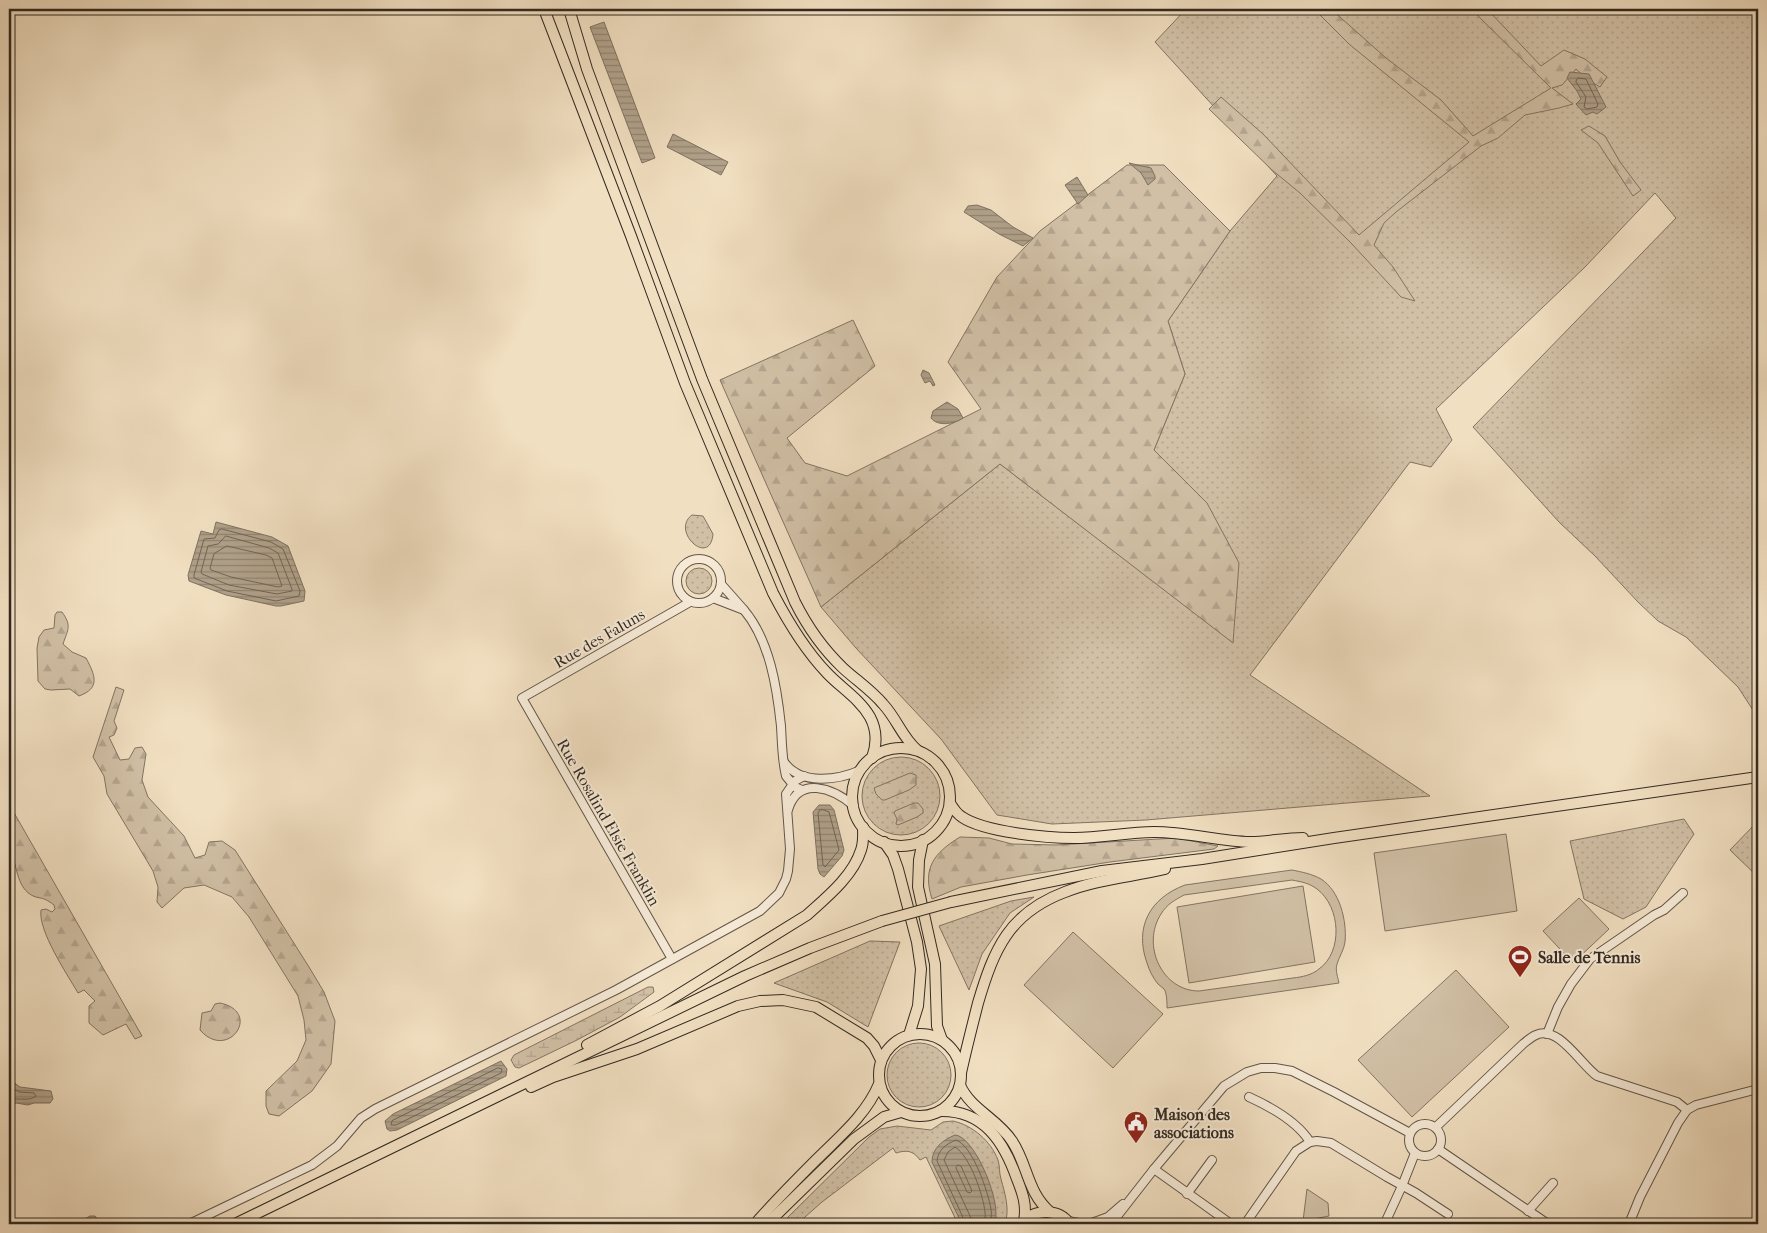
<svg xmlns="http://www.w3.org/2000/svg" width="1767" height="1233" font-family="'IM FELL French Canon',serif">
<defs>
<pattern id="grass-dots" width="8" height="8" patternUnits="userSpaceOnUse" patternTransform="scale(1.25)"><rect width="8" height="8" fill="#d1c0a6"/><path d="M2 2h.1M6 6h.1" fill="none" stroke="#b4a58f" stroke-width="1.8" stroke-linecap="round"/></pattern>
<pattern id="forest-firs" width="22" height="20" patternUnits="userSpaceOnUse" patternTransform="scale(1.25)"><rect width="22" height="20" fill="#d1c0a6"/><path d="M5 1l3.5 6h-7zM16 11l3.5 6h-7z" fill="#b4a58f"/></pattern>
<pattern id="wetland-marsh" width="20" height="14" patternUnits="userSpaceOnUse" patternTransform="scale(1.25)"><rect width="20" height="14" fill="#d1c0a6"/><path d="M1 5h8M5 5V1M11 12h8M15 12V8" fill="none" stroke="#b4a58f"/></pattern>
<pattern id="water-rules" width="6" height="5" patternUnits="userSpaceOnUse" patternTransform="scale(1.25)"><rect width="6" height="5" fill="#b0a18a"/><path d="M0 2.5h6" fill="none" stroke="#908370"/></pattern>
</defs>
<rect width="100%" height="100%" fill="#f1dfc1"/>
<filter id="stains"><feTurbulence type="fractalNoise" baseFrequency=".004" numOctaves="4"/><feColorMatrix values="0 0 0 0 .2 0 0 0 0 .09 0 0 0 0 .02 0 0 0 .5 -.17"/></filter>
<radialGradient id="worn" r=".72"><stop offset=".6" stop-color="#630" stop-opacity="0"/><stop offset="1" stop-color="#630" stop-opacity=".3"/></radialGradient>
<!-- grass -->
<g fill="url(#grass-dots)" stroke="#827463">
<polygon points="1186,9 1758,9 1758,718 1738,687 1686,637 1658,621 1638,602 1595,556 1559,522 1473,427 1676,218 1655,193 1585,267 1436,409 1452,440 1431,467 1410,462 1250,675 1430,796 1146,820 1052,824 997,815 941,739 855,647 821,607 1000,464 1233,642 1207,503 1154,450 1185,374 1168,321 1230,231 1277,176 1155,42"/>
<path d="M 692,515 L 703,516 L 713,534 C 710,568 670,531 692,515 Z"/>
<circle cx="699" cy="581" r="13"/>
<circle cx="901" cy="796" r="39"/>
<polygon points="1684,819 1694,834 1646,907 1623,919 1584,899 1570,841"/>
<polygon points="1758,821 1758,877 1730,850"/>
<polygon points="1034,897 1010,913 982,954 969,990 939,926 1011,901"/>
<polygon points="870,941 900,942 868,1027 827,1002 774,983"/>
<circle cx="919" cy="1075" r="32"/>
<path d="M 953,1121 C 972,1125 991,1141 998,1160 C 1000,1166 999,1173 1001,1179 C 1005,1194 1010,1209 1005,1224 L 958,1224 L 926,1157 L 920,1160 C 913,1150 906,1150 896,1153 L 893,1148 L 822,1202 L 797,1224 L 781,1224 L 869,1137 L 880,1129 L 897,1126 L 931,1130 L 943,1122 Z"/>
<polygon points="1046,1218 1052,1219 1062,1224 1030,1224 1040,1219"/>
</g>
<!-- forest -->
<g fill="url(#forest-firs)" stroke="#827463">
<polygon points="1314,9 1331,9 1386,58 1441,100 1473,136 1551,88 1471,9 1487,9 1541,66 1564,50 1585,59 1607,77 1600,87 1588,80 1576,69 1562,85 1552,88 1573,104 1559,108 1525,115 1498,138 1481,146 1396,212 1384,223 1374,245 1393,267 1415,301 1401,297 1351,243 1300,193 1272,170 1209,109 1221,97 1263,134 1359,235 1469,142 1349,44"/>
<polygon points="1589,126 1605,136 1620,162 1641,190 1633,196 1598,143 1581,130"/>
<polygon points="1127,165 1164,165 1230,231 1168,321 1185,374 1154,450 1207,503 1239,563 1233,643 1000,464 821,607 720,380 853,320 875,366 787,438 805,463 847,476 981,409 948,362 997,277 1040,231"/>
<path d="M 57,612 L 62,612 C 72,626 68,629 63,644 L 72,652 L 86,658 C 95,675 101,688 79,696 L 70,689 L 51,690 L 45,689 L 38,681 L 37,648 L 39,637 L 44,630 L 54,628 L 55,615 Z"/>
<polygon points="116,687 124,690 114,721 117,728 114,735 109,737 120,760 129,759 135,748 142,747 146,754 142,780 148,797 184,836 195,858 205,855 209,842 222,841 235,850 309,967 324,992 335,1021 331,1064 312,1091 279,1116 269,1114 266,1106 266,1091 297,1061 306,1040 304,1020 298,996 249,917 232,897 204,885 184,888 162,908 157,902 158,887 153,871 107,794 104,776 93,757"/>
<polygon points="910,773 916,775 916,785 909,790 885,800 882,800 876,794 874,788"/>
<polygon points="914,803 918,803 923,809 923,813 917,817 898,825 896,824 897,819 894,813 895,811"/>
<path d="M 9,804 L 142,1036 L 135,1039 L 126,1024 L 103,1035 L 89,1023 L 89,1006 L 95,1001 L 84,990 L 78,993 C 67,974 38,931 41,910 L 46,909 L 52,912 L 55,909 L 54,905 C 46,899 45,899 36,897 C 19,892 17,871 13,856 L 9,853 Z"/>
<path d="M 960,837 L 989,838 L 1012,844 L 1056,845 L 1176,838 L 1218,846 L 1214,849 L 1110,862 L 1027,875 L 961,887 L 932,899 C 922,868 934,853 960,837 Z"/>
<path d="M 220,1003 C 263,1012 228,1062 200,1030 L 202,1013 L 211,1011 L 215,1004 Z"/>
</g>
<!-- wetland -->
<polygon fill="url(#wetland-marsh)" stroke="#827463" points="648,987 653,987 654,992 620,1017 577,1040 519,1068 515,1067 511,1060 514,1055"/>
<!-- park -->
<g fill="#d1c0a6" stroke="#827463" fill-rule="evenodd">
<polygon points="1506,834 1517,911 1385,931 1374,853"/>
<path d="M 1292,870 C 1302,872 1312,874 1321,879 C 1340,891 1347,921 1345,942 C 1344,950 1339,957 1337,964 C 1335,970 1338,978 1339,983 L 1167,1008 C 1167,1003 1167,993 1164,989 C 1162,987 1160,986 1158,984 C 1153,978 1149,970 1147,963 C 1134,927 1150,898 1185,885 ZM 1292,880 C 1302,882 1309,883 1317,889 C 1341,907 1343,952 1319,969 C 1312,975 1302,977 1293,978 L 1199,991 C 1162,991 1141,945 1161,914 C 1167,904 1175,900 1184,895 Z"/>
<polygon points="1303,886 1315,962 1189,983 1177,907"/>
<polygon points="1579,898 1609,929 1573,963 1543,931"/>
<polygon points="1073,932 1163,1014 1113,1068 1024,985"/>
<polygon points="1456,970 1509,1027 1412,1117 1358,1060"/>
<polygon points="1307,1189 1328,1203 1329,1216 1303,1221"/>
</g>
<!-- water -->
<g fill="url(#water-rules)" stroke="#7e7160">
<polygon points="604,22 655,158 642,163 590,27"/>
<polygon points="1570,72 1589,74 1606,107 1597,114 1593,112 1586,115 1576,104 1581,99 1577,91 1567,78"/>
<polygon points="673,134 728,162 721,175 667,147"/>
<polygon points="1129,163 1151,168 1155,176 1155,179 1148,185 1141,173"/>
<polygon points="1077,177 1088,195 1078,204 1065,185"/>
<polygon points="977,205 991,210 1013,227 1033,238 1023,246 999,234 964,212 968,206"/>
<polygon points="923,370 929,373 935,385 933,386 930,381 925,383 921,375"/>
<path d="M 947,402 L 958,409 L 963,418 C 954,424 938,427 931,418 L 933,411 Z"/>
<polygon points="216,522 272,537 288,546 305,591 304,601 281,606 276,606 226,595 189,581 188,575 201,531 213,534"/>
<polygon points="819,805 830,805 834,810 844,850 842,856 824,877 820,874 818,869 813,812"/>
<polygon points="501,1061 507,1069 506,1076 397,1130 390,1131 387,1129 385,1121 393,1114"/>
<polygon points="9,1079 20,1087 51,1091 53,1099 50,1103 34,1103 28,1105 16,1103 11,1106 9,1105"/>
<path d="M 955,1135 C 975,1136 1004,1207 994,1224 L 962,1224 L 932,1162 C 932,1148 943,1140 955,1135 Z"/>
<polygon points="90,1216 95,1216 102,1224 80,1224 83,1220"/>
</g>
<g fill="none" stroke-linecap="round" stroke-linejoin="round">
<!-- shore -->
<g stroke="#716555" stroke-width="1">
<polygon points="1578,78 1586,79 1598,104 1597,107 1587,109 1584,107 1586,97 1576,82"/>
<polygon points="222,529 271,542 283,549 300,591 299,596 276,601 227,591 194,578 194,575 204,539 215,538 219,530"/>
<polygon points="226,536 269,548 278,553 292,589 292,591 277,594 229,585 202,574 201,572 208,546 218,544"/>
<polygon points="227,546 266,555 272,558 282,586 278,587 231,577 211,570 210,568 214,554"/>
<polygon points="824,810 829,812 839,850 825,867 823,865 818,813 820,810"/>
<polygon points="498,1068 502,1069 501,1073 396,1125 391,1125 392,1121"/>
<path d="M 9,1085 L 19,1092 L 34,1093 L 36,1096 C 29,1102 20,1097 9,1100"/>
<polygon points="958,1165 961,1166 972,1191 970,1193 967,1192 956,1168"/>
<path d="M 966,1224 L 937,1161 C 938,1150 946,1144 956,1140 C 973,1146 988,1192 991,1209 C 992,1215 991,1219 990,1224"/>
<path d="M 972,1224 L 971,1218 L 944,1160 L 948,1152 L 955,1147 C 970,1156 983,1195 985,1212 C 986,1217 984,1220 984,1224"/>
</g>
<defs>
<g id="minor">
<circle cx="699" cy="581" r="22"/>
<polyline points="713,598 744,610 721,584"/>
<path d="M 744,610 C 770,641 777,688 781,726 C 782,743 782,760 786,776 L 795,787 L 802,790"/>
<path d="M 784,762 C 801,786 838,780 861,770"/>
<path d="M 788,810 C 798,775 833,788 854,806"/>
<polyline points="672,959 522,698 690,602"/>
<polyline points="1547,1034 1558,1007 1571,984 1590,959 1654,915 1664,910 1683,893"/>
<path d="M 1249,1097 C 1271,1107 1297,1121 1310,1142"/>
<circle cx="1425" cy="1140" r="16"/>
<path d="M 1436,1127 L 1523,1044 C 1527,1041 1531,1037 1536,1035 C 1558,1024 1581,1065 1597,1076 L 1677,1102 L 1687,1110"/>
<polyline points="1438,1149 1548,1224"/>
<polyline points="1154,1169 1231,1224"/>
<polyline points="1187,1194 1212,1160"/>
<polyline points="1528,1211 1553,1183"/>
<polyline points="1068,1221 1084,1224"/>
<polyline points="189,1224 312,1165 337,1146 361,1118 375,1109 616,990 760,911 779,893 786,879 788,871 790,849 786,794 795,781 804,776"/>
<polyline points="1089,1224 1108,1217 1123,1204"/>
<polyline points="1111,1224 1154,1169 1224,1086 1247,1072 1261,1068 1275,1068 1292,1071 1334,1092 1410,1133"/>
<polyline points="1245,1224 1296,1151 1310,1142 1317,1141 1331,1143 1387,1177 1416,1193 1448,1214"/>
<polyline points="1382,1224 1385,1223 1402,1186 1415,1153"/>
<polyline points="1629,1224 1640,1197 1678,1123 1687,1110 1696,1105 1758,1089"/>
</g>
<g id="major">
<path d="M 544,9 L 631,236 L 685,383 L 773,593 C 788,622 804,649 827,673 C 840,687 860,699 870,717 C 877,730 877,744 872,758"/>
<path d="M 569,9 L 587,69 L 702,379 L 795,602 C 807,626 823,649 843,668 C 856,680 871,690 883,704 C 897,719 902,737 917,750"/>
<circle cx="901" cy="797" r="49"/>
<path d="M 950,803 C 953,808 957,814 962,817 C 984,832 1047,838 1074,838 C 1101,838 1128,832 1154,832 C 1187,832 1218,841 1250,842 C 1267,842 1285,838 1303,838"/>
<polyline points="923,840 919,860 918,887 935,964 937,1026 942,1040"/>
<polyline points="884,842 893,855 898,869 917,942 921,969 918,1006 909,1035"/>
<polyline points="951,902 1102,871 1202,859 1334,838 1758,777"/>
<circle cx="920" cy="1075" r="41"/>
<path d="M 587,1045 L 660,1006 L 807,915 C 827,897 853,876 861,850 C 864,842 863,834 863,827"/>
<path d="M 961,1073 C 966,1050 972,1027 978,1003 C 994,949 1009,913 1065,892 C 1097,879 1132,877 1165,869"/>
<path d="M 960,1085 C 970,1109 998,1119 1012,1141 C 1028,1165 1027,1192 1050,1212"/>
<polyline points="531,1087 553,1077 637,1049 738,1006 760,1001 783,1000 816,1007 867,1038 874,1046 881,1060"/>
<path d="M 940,1111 C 984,1110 1004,1142 1017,1179 C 1023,1194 1027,1206 1024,1221"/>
<polyline points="235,1224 745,976 810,948 882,921"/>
<path d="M 755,1224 C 774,1202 795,1181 816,1160 C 839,1137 866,1115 879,1084"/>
<polyline points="767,1224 854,1139 884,1117 901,1112"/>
<path d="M 1022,1224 C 1034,1208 1058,1208 1070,1224"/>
</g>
</defs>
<!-- minor casing -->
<use href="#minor" stroke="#625648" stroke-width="10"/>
<!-- major casing -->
<use href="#major" stroke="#322920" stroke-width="12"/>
<!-- minor -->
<use href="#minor" stroke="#f6ead7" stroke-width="8"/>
<!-- major -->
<use href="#major" stroke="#f1dfc1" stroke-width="10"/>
<defs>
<polyline id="major-bridge" points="882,921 951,902"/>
</defs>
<!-- major-bridge casing -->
<use href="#major-bridge" stroke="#322920" stroke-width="12" stroke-linecap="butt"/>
<!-- major-bridge -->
<use href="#major-bridge" stroke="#f1dfc1" stroke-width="10"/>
</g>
<!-- icons -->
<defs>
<symbol id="stadium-pin" viewBox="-11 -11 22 30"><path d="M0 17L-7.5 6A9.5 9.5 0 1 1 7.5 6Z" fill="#8f2418" stroke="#f6ead7"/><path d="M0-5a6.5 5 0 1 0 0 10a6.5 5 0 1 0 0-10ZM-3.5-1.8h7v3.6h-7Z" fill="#fff"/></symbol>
<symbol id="civic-pin" viewBox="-11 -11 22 30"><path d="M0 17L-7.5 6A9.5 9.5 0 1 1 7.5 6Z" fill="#8f2418" stroke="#f6ead7"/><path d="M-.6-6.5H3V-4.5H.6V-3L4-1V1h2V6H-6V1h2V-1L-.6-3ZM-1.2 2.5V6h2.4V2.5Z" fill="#fff"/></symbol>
</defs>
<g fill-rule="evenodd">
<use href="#stadium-pin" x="1506" y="943" width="28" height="38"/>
<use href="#civic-pin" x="1122" y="1109" width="28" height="38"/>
</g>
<g text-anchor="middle" stroke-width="4" stroke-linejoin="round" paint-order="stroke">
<!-- street labels -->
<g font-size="16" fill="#322920" stroke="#f6ead7">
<text transform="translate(599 638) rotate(-30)" y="6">Rue des Faluns</text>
<text transform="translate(609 822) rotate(60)" y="6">Rue Rosalind Elsie Franklin</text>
</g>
<!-- poi labels -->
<g font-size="16" font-weight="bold" fill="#322920" stroke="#f6ead7" text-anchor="start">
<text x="1538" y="963">Salle de Tennis</text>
<text x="1154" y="1120">Maison des<tspan x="1154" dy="18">associations</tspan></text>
</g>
</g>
<!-- margin -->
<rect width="1767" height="1233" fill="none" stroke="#f1dfc1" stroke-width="30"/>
<rect x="10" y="10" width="1747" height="1213" fill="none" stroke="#322920" stroke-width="2.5"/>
<rect x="15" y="15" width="1737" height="1203" fill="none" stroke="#322920"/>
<rect width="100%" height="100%" filter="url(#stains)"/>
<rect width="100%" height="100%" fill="url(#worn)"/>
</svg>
